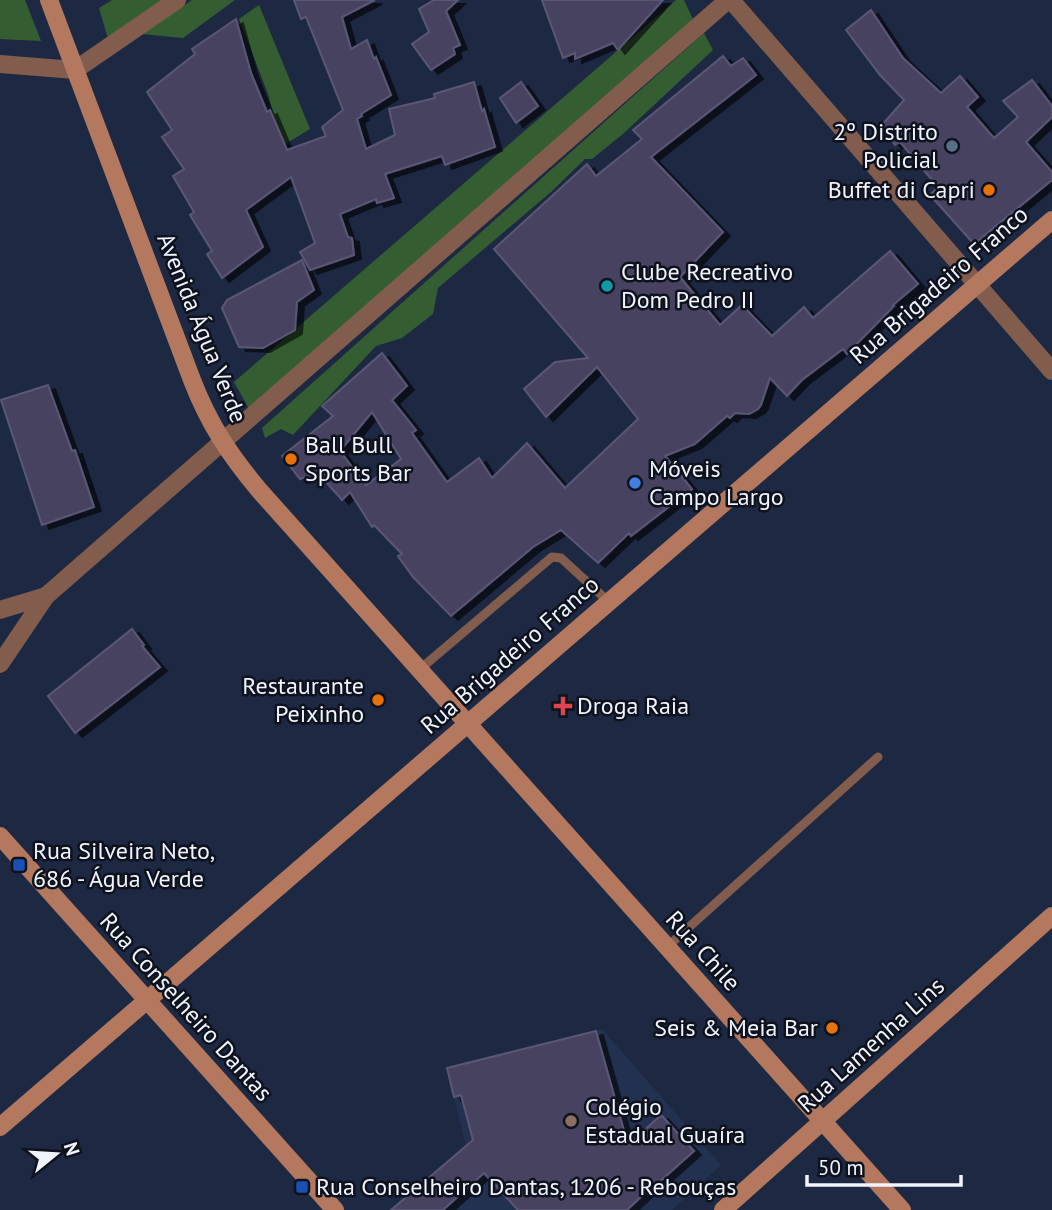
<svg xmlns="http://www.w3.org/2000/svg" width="1052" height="1210" font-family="'PT Sans',sans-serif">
<defs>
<filter id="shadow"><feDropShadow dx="7" dy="4" stdDeviation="0" flood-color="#0009"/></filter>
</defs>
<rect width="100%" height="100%" fill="#1d2942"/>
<!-- built -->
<polygon fill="#233150" points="602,1029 721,1165 672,1210 391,1210 466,1146 447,1068"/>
<!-- green -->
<g fill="#345e32">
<polygon points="0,0 25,0 41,41 0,39"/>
<polygon points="112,0 170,0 109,42 99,8"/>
<polygon points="192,0 235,0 183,38 142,34"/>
<polygon points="676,0 684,0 696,26 257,423 234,382"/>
<polygon points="259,5 310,129 282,146 268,94 239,19"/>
<polygon points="704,33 713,50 624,133 592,159 585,159 551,192 438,288 433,314 402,338 376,346 293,435 281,429 265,438 262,428"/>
</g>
<!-- building -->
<g fill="#464360" stroke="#5a5776" stroke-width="2" fill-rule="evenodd" filter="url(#shadow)">
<polygon points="294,0 375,0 342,17 351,49 367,40 374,59 376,57 391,95 361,114 362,116 357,119 366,149 395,135 389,109 435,98 434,94 474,82 482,111 484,109 495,147 445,165 442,156 385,174 394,198 377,203 376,199 340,214 348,237 352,238 354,255 310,270 300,252 315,243 291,177 246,210 263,247 222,278 207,254 212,251 190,215 194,212 173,176 184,169 162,137 172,130 147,92 195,54 192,49 236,19 251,73 267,112 270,110 287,150 326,136 322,127 343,110 306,17 301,19"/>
<polygon points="434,0 458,0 446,11 460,45 453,48 455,54 431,70 412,44 429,32 419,9"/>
<polygon points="542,0 663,0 618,50 613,43 575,59 575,53 563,58"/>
<polygon points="871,10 903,58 941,93 960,76 978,97 967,107 994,138 1018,117 1003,101 1032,80 1052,106 1052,117 1026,142 1052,172 1052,180 974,244 930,195 938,187 900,142 895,145 881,126 904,100 880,75 846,30"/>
<path d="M 723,56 L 731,66 L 743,58 L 756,75 L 651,157 L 723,232 L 680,277 L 720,325 L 742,305 L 772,336 L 804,307 L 813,318 L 890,251 L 918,284 L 893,305 L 894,306 L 847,354 L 843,349 L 802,380 L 787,396 L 770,378 L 761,405 L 758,409 L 749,414 L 735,413 L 730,418 L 727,416 L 695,444 L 665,456 L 692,489 L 631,536 L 629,533 L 598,563 L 561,530 L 533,547 L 451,616 L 413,577 L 398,556 L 402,554 L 374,525 L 372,527 L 350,492 L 342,500 L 318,473 L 300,479 L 282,456 L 333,416 L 322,406 L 382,353 L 407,386 L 392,400 L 416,430 L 412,433 L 447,482 L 479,458 L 492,478 L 527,443 L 565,488 L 638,419 L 597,367 L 546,417 L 524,389 L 555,362 L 588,358 L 494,249 L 587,164 L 596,176 L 642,139 L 633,130 ZM 372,412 L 401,459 L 366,485 L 340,451 Z"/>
<polygon points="521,82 538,106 516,123 500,98"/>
<polygon points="302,260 314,290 297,302 295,330 263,348 239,347 222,308 227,300"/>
<polygon points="48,385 72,451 75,450 94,507 42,525 1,400"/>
<polygon points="132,629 144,645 142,646 160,667 75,733 48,696"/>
<polygon points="596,1031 628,1145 661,1115 694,1151 657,1184 656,1183 627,1210 518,1210 484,1173 443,1210 391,1210 473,1140 461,1095 454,1097 447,1068"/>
</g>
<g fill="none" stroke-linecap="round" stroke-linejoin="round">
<!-- lane -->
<g stroke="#825c4c" stroke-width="9">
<polyline points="419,670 552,557 561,558 609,602"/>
<polyline points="667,947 878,757"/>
</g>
<!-- street -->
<g stroke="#825c4c" stroke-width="18">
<polyline points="731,0 1052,371"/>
<polyline points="0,64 75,70 177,0"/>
<polyline points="0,610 46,596"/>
<polyline points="0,664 46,596 728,0"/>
</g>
<!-- secondary -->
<g stroke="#b3785e" stroke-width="18">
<path d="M 49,0 L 192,380 C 209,424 229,454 259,490 L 902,1210"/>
<polyline points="0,836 335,1210"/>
<polyline points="0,1127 1052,220"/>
<polyline points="723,1210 1052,916"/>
</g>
</g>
<!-- markers -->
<circle fill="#5c6f8a" stroke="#0d121d" stroke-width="2.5" cx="952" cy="146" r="7"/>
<g fill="#e8710a" stroke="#0d121d" stroke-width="2.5">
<circle cx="989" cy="190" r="7"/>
<circle cx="291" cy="459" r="7"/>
<circle cx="378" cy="700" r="7"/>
<circle cx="832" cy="1028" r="7"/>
</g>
<circle fill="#0f9aa8" stroke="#0d121d" stroke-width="2.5" cx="607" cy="286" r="7"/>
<circle fill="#3f7fe0" stroke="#0d121d" stroke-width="2.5" cx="635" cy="483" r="7"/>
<path fill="#e0444e" stroke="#0d121d" stroke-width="2.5" d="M559.5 695.5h7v7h7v7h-7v7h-7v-7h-7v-7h7z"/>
<g fill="#1a4fb4" stroke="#0d121d" stroke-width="2.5">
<rect x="12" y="858" width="14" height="14" rx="3.5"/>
<rect x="295" y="1180" width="14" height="14" rx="3.5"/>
</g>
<circle fill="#8d6e63" stroke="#0d121d" stroke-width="2.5" cx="571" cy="1121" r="7"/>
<g text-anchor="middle" stroke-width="5" stroke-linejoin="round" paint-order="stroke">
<!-- poi labels -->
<g font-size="24" fill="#eff4fe" stroke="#0d121d" text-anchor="start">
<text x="938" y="140" text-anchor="end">2º Distrito<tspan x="938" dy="28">Policial</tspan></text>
<text x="975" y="198" text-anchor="end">Buffet di Capri</text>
<text x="621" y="280">Clube Recreativo<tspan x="621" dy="28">Dom Pedro II</tspan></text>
<text x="305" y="453">Ball Bull<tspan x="305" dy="28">Sports Bar</tspan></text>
<text x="649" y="477">Móveis<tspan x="649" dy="28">Campo Largo</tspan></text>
<text x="364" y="694" text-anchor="end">Restaurante<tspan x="364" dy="28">Peixinho</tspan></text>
<text x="577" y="714">Droga Raia</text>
<text x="33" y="859">Rua Silveira Neto,<tspan x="33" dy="28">686 - Água Verde</tspan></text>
<text x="818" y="1036" text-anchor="end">Seis &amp; Meia Bar</text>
<text x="585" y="1115">Colégio<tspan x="585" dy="28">Estadual Guaíra</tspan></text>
<text x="316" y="1195">Rua Conselheiro Dantas, 1206 - Rebouças</text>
</g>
<!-- street labels -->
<g font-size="24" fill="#eff4fe" stroke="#0d121d">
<text transform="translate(939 285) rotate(-41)" y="8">Rua Brigadeiro Franco</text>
<text transform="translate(202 328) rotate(68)" y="8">Avenida Água Verde</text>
<text transform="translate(510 655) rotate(-41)" y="8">Rua Brigadeiro Franco</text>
<text transform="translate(703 951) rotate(48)" y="8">Rua Chile</text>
<text transform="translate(186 1007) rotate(48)" y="8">Rua Conselheiro Dantas</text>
<text transform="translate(871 1045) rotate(-42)" y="8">Rua Lamenha Lins</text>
</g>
</g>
<!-- north arrow -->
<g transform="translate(56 1154) rotate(72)" stroke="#0d121d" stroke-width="5" paint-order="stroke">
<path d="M0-5L12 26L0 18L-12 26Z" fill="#eff4fe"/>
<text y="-10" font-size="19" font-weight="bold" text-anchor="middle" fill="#eff4fe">N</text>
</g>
<!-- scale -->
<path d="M807 1175v10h154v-10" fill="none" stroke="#eff4fe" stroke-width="3.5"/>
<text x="818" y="1175" font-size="21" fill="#eff4fe" stroke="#0d121d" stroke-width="5" paint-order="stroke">50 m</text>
</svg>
